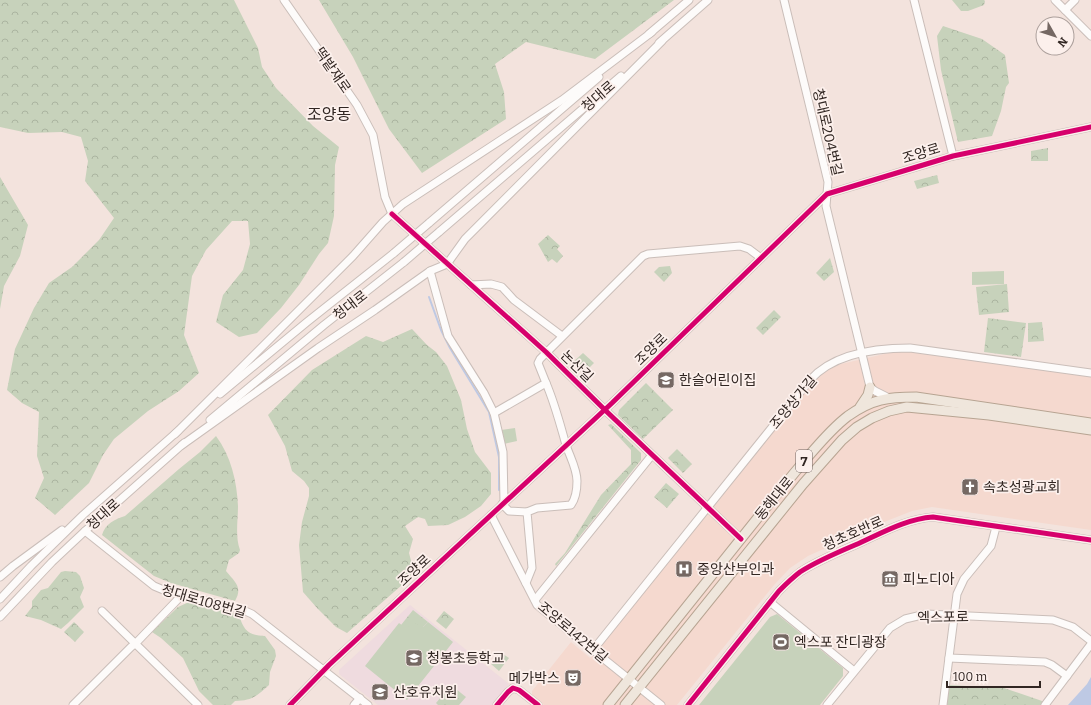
<svg xmlns="http://www.w3.org/2000/svg" width="1091" height="705" font-family="Bitter,'Noto Sans KR',serif">
<defs>
<pattern id="grass-tufts" width="24" height="20" patternUnits="userSpaceOnUse"><rect width="24" height="20" fill="#c7d2bb"/><path d="M3 7l-1-3M5 7V3M7 7l1-3M15 17l-1-3M17 17v-4M19 17l1-3" fill="none" stroke="#abb4a0"/></pattern>
<pattern id="forest-crowns" width="20" height="18" patternUnits="userSpaceOnUse"><rect width="20" height="18" fill="#c7d2bb"/><path d="M2 6a3 3 0 1 1 6 0M12 15a3 3 0 1 1 6 0" fill="none" stroke="#abb4a0"/></pattern>
</defs>
<rect width="100%" height="100%" fill="#f3e3dd"/>
<!-- built -->
<polygon fill="#f5d9cf" points="893,352 920,352 988,363 1091,376 1091,530 932,507 912,511 874,526 808,556 790,568 774,585 677,705 544,705 532,695 532,691 571,642 590,658 818,376 833,367 841,364"/>
<!-- education -->
<polygon fill="#efdbdf" points="410,605 509,684 492,705 378,705 339,674 339,670"/>
<!-- grass -->
<polygon fill="url(#grass-tufts)" points="515,428 517,441 504,444 501,430"/>
<!-- forest -->
<g fill="url(#forest-crowns)">
<polygon points="0,0 234,0 258,48 262,67 276,88 313,126 339,147 335,165 334,216 328,243 319,254 299,285 281,308 257,333 239,337 216,322 223,295 243,270 250,244 248,221 232,221 206,250 192,276 184,335 199,373 179,391 148,411 114,439 103,455 89,483 55,515 35,498 44,478 37,456 39,412 22,403 7,390 15,349 34,308 49,283 72,267 99,240 114,218 85,181 88,161 81,137 62,132 28,133 0,127"/>
<polygon points="319,0 674,0 595,59 526,42 495,64 504,92 506,119 422,173 389,129 353,57"/>
<polygon points="952,0 984,0 985,1 984,5 968,11 961,11"/>
<polygon points="943,26 982,39 1005,55 1009,83 1006,87 1001,111 992,136 958,142 941,70 937,36"/>
<polygon points="1048,148 1048,161 1031,161 1031,151"/>
<polygon points="937,175 939,183 917,189 914,181"/>
<polygon points="0,177 28,225 20,256 4,286 0,309"/>
<polygon points="548,235 560,246 557,249 563,256 557,263 552,259 548,262 538,244"/>
<polygon points="830,258 834,272 824,281 816,273"/>
<polygon points="670,266 672,273 664,282 654,272 659,267"/>
<polygon points="1007,284 1009,312 979,315 976,287"/>
<polygon points="774,310 781,317 763,335 756,328"/>
<polygon points="988,318 1026,323 1021,357 984,352"/>
<polygon points="1042,322 1044,341 1028,342 1028,323"/>
<polygon points="412,329 427,345 436,352 447,366 461,400 467,429 475,452 491,473 491,494 481,506 465,517 448,525 428,526 425,519 418,517 405,526 413,539 409,553 413,568 410,578 347,633 336,627 317,608 303,592 299,545 302,522 309,496 309,488 304,481 292,471 285,446 268,415 312,370 366,336 383,342"/>
<polygon points="583,353 594,363 583,374 572,363"/>
<polygon points="646,383 673,410 643,439 618,415 619,410"/>
<polygon points="611,424 641,453 641,460 556,566 555,564 565,553 601,495 631,464 631,450 608,425"/>
<path d="M 216,436 C 231,456 237,482 238,506 C 238,521 235,536 240,550 L 239,553 L 229,560 L 226,571 C 235,582 243,587 235,601 L 171,583 L 154,576 L 102,535 C 105,524 115,519 125,516 L 179,469 L 200,452 Z"/>
<polygon points="677,449 692,464 683,473 668,458"/>
<polygon points="666,483 679,494 667,508 654,497"/>
<polygon points="65,571 76,572 80,576 84,588 80,597 84,607 68,623 61,629 41,620 25,616 32,607 32,601 41,590 48,588 61,572"/>
<path d="M 189,602 L 239,615 C 244,631 248,635 265,636 L 275,650 L 276,656 L 270,672 L 269,685 C 257,696 252,701 235,701 L 231,705 L 213,705 L 199,691 L 183,658 L 161,638 L 152,632 L 178,607 Z"/>
<polygon points="413,610 428,622 423,627 407,630 401,625"/>
<polygon points="444,611 454,619 446,629 436,621"/>
<polygon points="74,622 84,632 75,642 64,632"/>
<polygon points="500,652 509,658 499,671 491,664"/>
<polygon points="451,685 466,697 459,705 438,705 436,703"/>
<polygon points="948,685 1004,688 1045,702 1042,705 945,705"/>
</g>
<!-- pitch -->
<g fill="#c7d2bb">
<polygon points="1004,271 1004,284 972,285 972,272"/>
<polygon points="777,614 843,668 843,676 820,705 699,705 770,617"/>
<polygon points="413,622 423,627 428,622 453,642 407,700 365,666 399,623 407,629"/>
</g>
<!-- water -->
<polygon fill="#bec9e4" points="1091,677 1091,705 1068,705 1087,684"/>
<g fill="none" stroke-linecap="round" stroke-linejoin="round">
<!-- stream -->
<polyline stroke="#bec9e4" stroke-width="2" points="429,297 441,330 450,348 489,412 499,457 499,490"/>
<defs>
<g id="minor">
<polyline points="284,0 357,105 373,135 385,197 392,214 546,352 605,410 741,539"/>
<polyline points="784,0 828,182 826,206 870,387 875,391 889,398"/>
<polyline points="914,0 953,156"/>
<polyline points="1055,0 1091,36"/>
<polyline points="1065,10 1075,0"/>
<polyline points="649,34 689,0"/>
<polyline points="659,43 708,0"/>
<polyline points="429,223 599,77"/>
<polyline points="439,232 621,76"/>
<polyline points="430,271 448,336 484,393 494,413 503,452 504,503"/>
<polyline points="471,285 491,284 502,287 514,300 562,336"/>
<polyline points="220,394 307,322 394,253"/>
<polyline points="494,413 546,383 538,363 540,359 643,256 648,254 740,246 749,249 761,258"/>
<polyline points="210,420 324,325 404,262"/>
<polyline points="175,434 353,256 383,222 403,204 562,100 652,32"/>
<polyline points="182,445 318,348 375,310 430,271 447,264 465,239 662,41"/>
<polyline points="502,504 509,511 527,512"/>
<polyline points="491,515 537,605 661,705"/>
<polyline points="85,531 154,586 166,591 243,610 252,614 368,705"/>
<polyline points="0,577 13,566 62,530"/>
<path d="M 526,583 L 532,568 L 527,512 L 537,508 L 571,505 C 576,498 577,490 577,481 C 577,469 570,457 566,445 C 560,424 555,404 546,383"/>
<polyline points="0,599 31,566 83,515 178,431"/>
<polyline points="535,600 652,455"/>
<polyline points="770,602 854,671"/>
<polyline points="102,611 198,705"/>
<polyline points="0,617 52,562 85,531 184,443"/>
<path d="M 593,650 L 810,380 C 834,353 875,348 910,348 L 1091,373"/>
<polyline points="949,658 1045,662 1052,665 1067,676"/>
<polyline points="73,705 131,647 136,643 182,595"/>
<polyline points="290,705 329,665 612,403 827,194 953,156 1091,127"/>
<polyline points="354,705 360,698"/>
<polyline points="497,705 508,692 513,688 519,690 538,705"/>
<path d="M 688,705 L 779,591 C 786,584 792,578 800,572 C 817,561 836,553 855,545 C 880,534 905,519 933,517 L 1091,540"/>
<polyline points="827,705 890,628 905,619 926,614 1053,620 1073,627 1091,641"/>
<polyline points="943,705 957,594 964,579 991,546 996,527"/>
<polyline points="1045,705 1091,644"/>
</g>
<g id="major">
<polyline points="860,407 868,395 870,387"/>
<path d="M 608,705 C 659,642 709,578 760,515 C 775,496 790,478 806,459 C 819,444 832,428 848,416 C 872,399 888,397 916,397 L 1091,423"/>
<polyline points="625,705 803,484 842,440 857,427 872,418 889,411 907,407 989,415 1091,430"/>
</g>
</defs>
<!-- minor casing -->
<use href="#minor" stroke="#cabeb9" stroke-width="9"/>
<!-- major casing -->
<use href="#major" stroke="#b7a492" stroke-width="11"/>
<!-- minor -->
<use href="#minor" stroke="#fdfbfa" stroke-width="7"/>
<!-- major -->
<use href="#major" stroke="#efe6dc" stroke-width="9"/>
<defs>
<g id="minor-bridge">
<polyline points="394,253 429,223"/>
<polyline points="404,262 439,232"/>
</g>
</defs>
<!-- minor-bridge casing -->
<use href="#minor-bridge" stroke="#cabeb9" stroke-width="9" stroke-linecap="butt"/>
<!-- minor-bridge -->
<use href="#minor-bridge" stroke="#fdfbfa" stroke-width="7"/>
<defs>
<g id="cycleway">
<polyline points="392,214 546,352 605,410 741,539"/>
<polyline points="290,705 329,665 612,403 827,194 953,156 1091,127"/>
<polyline points="497,705 508,692 513,688 519,690 538,705"/>
<path d="M 688,705 L 779,591 C 786,584 792,578 800,572 C 817,561 836,553 855,545 C 880,534 905,519 933,517 L 1091,540"/>
</g>
</defs>
<!-- cycleway casing -->
<use href="#cycleway" stroke="#fcf0ec" stroke-width="8"/>
<!-- cycleway -->
<use href="#cycleway" stroke="#d6006c" stroke-width="5"/>
</g>
<!-- icons -->
<defs>
<symbol id="school-square" viewBox="-11 -11 22 22"><rect x="-9" y="-9" width="18" height="18" rx="4" fill="#756863" stroke="#fcf0ec"/><path d="M0-5L7-2L0 1L-7-2ZM-4 1L0 2.5L4 1V4Q0 6-4 4Z" fill="#fff"/></symbol>
<symbol id="church-square" viewBox="-11 -11 22 22"><rect x="-9" y="-9" width="18" height="18" rx="4" fill="#756863" stroke="#fcf0ec"/><path d="M-1.2-6h2.4v3.5h3.3v2.4h-3.3V6h-2.4V-.1h-3.3v-2.4h3.3Z" fill="#fff"/></symbol>
<symbol id="hospital-square" viewBox="-11 -11 22 22"><rect x="-9" y="-9" width="18" height="18" rx="4" fill="#756863" stroke="#fcf0ec"/><path d="M-5-5h3v3.5h4V-5h3V5h-3V1.5h-4V5h-3Z" fill="#fff"/></symbol>
<symbol id="museum-square" viewBox="-11 -11 22 22"><rect x="-9" y="-9" width="18" height="18" rx="4" fill="#756863" stroke="#fcf0ec"/><path d="M0-6L6-3V-2H-6V-3ZM-5-1h2V3h-2ZM-1-1h2V3h-2ZM3-1h2V3H3ZM-6 4H6V6H-6Z" fill="#fff"/></symbol>
<symbol id="stadium-square" viewBox="-11 -11 22 22"><rect x="-9" y="-9" width="18" height="18" rx="4" fill="#756863" stroke="#fcf0ec"/><path d="M0-5a6.5 5 0 1 0 0 10a6.5 5 0 1 0 0-10ZM-3.5-1.8h7v3.6h-7Z" fill="#fff"/></symbol>
<symbol id="theatre-square" viewBox="-11 -11 22 22"><rect x="-9" y="-9" width="18" height="18" rx="4" fill="#756863" stroke="#fcf0ec"/><path d="M-5-5.5Q0-4 5-5.5V0Q5 5 0 6Q-5 5-5 0ZM-3.3-2.5H-1v1.5H-3.3ZM1-2.5H3.3v1.5H1ZM-2.8 1Q0 5.5 2.8 1Z" fill="#fff"/></symbol>
</defs>
<g fill-rule="evenodd">
<use href="#school-square" x="656" y="370" width="20" height="20"/>
<use href="#church-square" x="960" y="477" width="20" height="20"/>
<use href="#hospital-square" x="674" y="559" width="20" height="20"/>
<use href="#museum-square" x="880" y="569" width="20" height="20"/>
<use href="#stadium-square" x="771" y="632" width="20" height="20"/>
<use href="#school-square" x="404" y="648" width="20" height="20"/>
<use href="#theatre-square" x="563" y="668" width="20" height="20"/>
<use href="#school-square" x="370" y="682" width="20" height="20"/>
</g>
<g text-anchor="middle" stroke-width="3.5" stroke-linejoin="round" paint-order="stroke">
<!-- shield labels -->
<rect fill="#fcf0ec" stroke="#6e635f" stroke-width="1" x="796" y="450" width="16" height="22" rx="3"/>
<g font-size="13" font-weight="bold" fill="#312622">
<text x="804" y="466">7</text>
</g>
<!-- street labels -->
<g font-size="14" fill="#312622" stroke="#fcf0ec">
<text transform="translate(333 70) rotate(55)" y="5">떡밭재로</text>
<text transform="translate(598 96) rotate(-41)" y="5">청대로</text>
<text transform="translate(828 132) rotate(77)" y="5">청대로204번길</text>
<text transform="translate(921 153) rotate(-17)" y="5">조양로</text>
<text transform="translate(350 305) rotate(-38)" y="5">청대로</text>
<text transform="translate(651 349) rotate(-44)" y="5">조양로</text>
<text transform="translate(577 366) rotate(44)" y="5">논산길</text>
<text transform="translate(793 402) rotate(-50)" y="5">조양상가길</text>
<text transform="translate(774 498) rotate(-51)" y="5">동해대로</text>
<text transform="translate(103 514) rotate(-42)" y="5">청대로</text>
<text transform="translate(853 533) rotate(-24)" y="5">청초호반로</text>
<text transform="translate(414 570) rotate(-43)" y="5">조양로</text>
<text transform="translate(204 601) rotate(16)" y="5">청대로108번길</text>
<text transform="translate(943 617) rotate(-1)" y="5">엑스포로</text>
<text transform="translate(573 632) rotate(40)" y="5">조양로142번길</text>
</g>
<!-- poi labels -->
<g font-size="14" fill="#312622" stroke="#fcf0ec" text-anchor="start">
<text x="679" y="385">한슬어린이집</text>
<text x="983" y="492">속초성광교회</text>
<text x="697" y="574">중앙산부인과</text>
<text x="903" y="584">피노디아</text>
<text x="794" y="647">엑스포 잔디광장</text>
<text x="427" y="663">청봉초등학교</text>
<text x="560" y="683" text-anchor="end">메가박스</text>
<text x="393" y="697">산호유치원</text>
</g>
<!-- quarter labels -->
<g font-size="16" fill="#312622" stroke="#fcf0ec">
<text x="329" y="120">조양동</text>
</g>
</g>
<!-- north arrow -->
<g transform="translate(1055 36) rotate(129)"><circle r="19" fill="#fcf0ec" stroke="#ab9f9b"/>
<path d="M0-3L7 15L0 10L-7 15Z" fill="#756863"/>
<text y="-6" font-size="11" font-weight="bold" text-anchor="middle" fill="#312622">N</text>
</g>
<!-- scale -->
<path d="M947 681v6h93v-6" fill="none" stroke="#312622" stroke-width="2"/>
<text x="953" y="681" font-size="12" fill="#312622" stroke="#fcf0ec" stroke-width="3" paint-order="stroke">100 m</text>
</svg>
